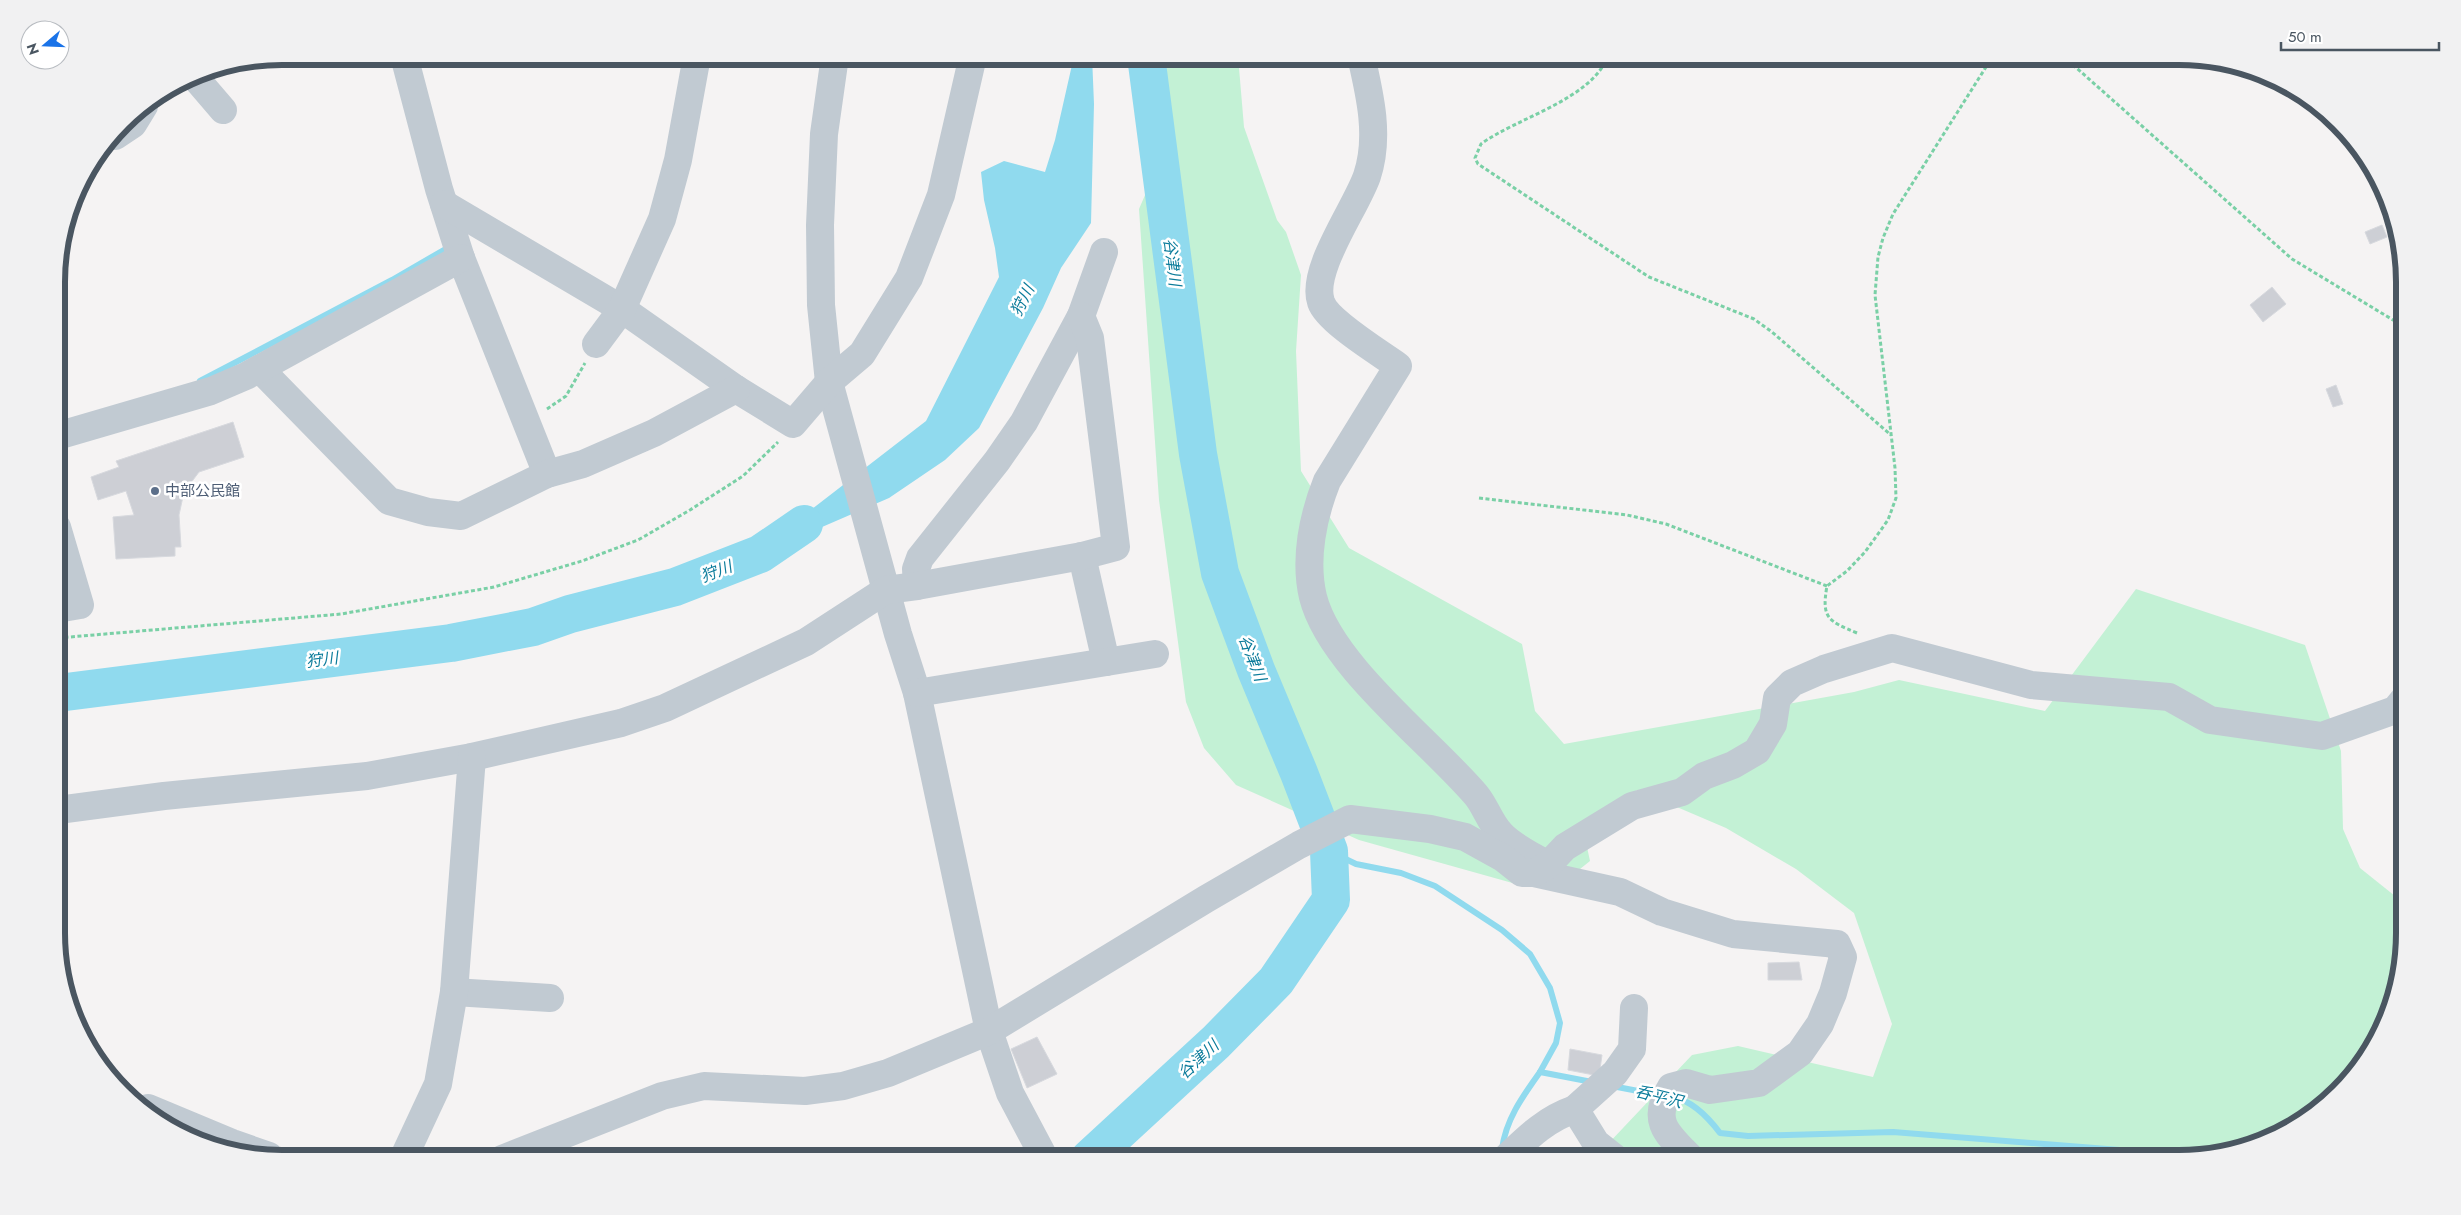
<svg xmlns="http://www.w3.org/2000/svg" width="2461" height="1215" font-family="Jost,'Noto Sans JP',sans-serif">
<rect width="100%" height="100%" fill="#f5f3f3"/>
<!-- green -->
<polygon fill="#c3f1d5" points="1165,56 1238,56 1244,127 1277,220 1286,232 1301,275 1296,351 1301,471 1349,548 1522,644 1535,711 1564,744 1854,692 1899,680 2045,711 2136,589 2305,645 2341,751 2343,829 2360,868 2405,904 2405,933 2382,1033 2349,1082 2305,1121 2252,1147 2193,1158 1840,1158 1831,1153 1821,1158 1602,1158 1606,1146 1692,1055 1738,1046 1873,1077 1892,1024 1854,913 1796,869 1726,828 1637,790 1582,824 1590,861 1575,873 1516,884 1359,840 1236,785 1204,748 1186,702 1159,500 1139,209 1155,172"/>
<!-- water -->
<polygon fill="#90daee" points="1074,56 1092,56 1094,104 1091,223 1061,268 1043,308 979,428 945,460 889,498 746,560 926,421 999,277 995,248 984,200 981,172 1004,161 1045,172 1055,140"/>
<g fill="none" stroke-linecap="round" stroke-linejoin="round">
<!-- stream -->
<g stroke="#90daee" stroke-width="6">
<polyline points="200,381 392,280 449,247"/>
<polyline points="1329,851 1356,864 1401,873 1435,886 1502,930 1530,954 1550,988 1560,1023 1556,1043 1540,1072 1592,1082"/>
<polyline points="1612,1086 1659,1095"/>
<path d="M 1673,1097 C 1693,1101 1708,1117 1720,1133 L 1748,1136 L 1893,1132 L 2170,1154 L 2184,1158"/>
<path d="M 1502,1149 C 1506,1119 1523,1096 1540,1072"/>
</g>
<!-- river -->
<g stroke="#90daee" stroke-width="38">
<polyline points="58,693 451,643 533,627 570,614 675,587 760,554 804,524"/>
<polyline points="1089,1159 1216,1042 1276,981 1331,900 1329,851 1299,773 1256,670 1220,573 1198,454 1146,56"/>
</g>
</g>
<!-- building -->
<g fill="#cdcfd5" stroke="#d7d9de">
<polygon points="2382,225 2387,237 2370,244 2365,232"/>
<polygon points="2272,287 2286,304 2263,322 2250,305"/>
<polygon points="2336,385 2343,404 2333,407 2326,389"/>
<polygon points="233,422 244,457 199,472 184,492 179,515 181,547 175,547 175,556 116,559 113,517 134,515 126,491 98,500 91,477 119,467 116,461"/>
<polygon points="1799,962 1802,980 1768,980 1768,963"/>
<polygon points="1037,1037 1057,1074 1027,1088 1011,1049"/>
<polygon points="1570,1049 1602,1055 1599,1076 1568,1070"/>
</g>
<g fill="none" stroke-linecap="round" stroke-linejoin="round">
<!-- path -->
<g stroke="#7ad0a6" stroke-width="3" stroke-dasharray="4 2.5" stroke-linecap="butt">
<path d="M 1608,56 C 1591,100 1518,117 1481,144 L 1475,158 L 1478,164 L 1649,277 L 1754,319 L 1772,332 L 1891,435"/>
<polyline points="2063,56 2292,259 2403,326"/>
<polyline points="547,409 566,396 585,363"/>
<polyline points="1479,498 1627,515 1666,524 1827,586"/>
<path d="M 1857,633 C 1829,621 1821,619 1827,586 L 1847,571 L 1865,552 L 1888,520 L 1896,498 L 1895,468 L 1875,295 L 1878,257 L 1883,238 L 1893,214 L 1993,56"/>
<polyline points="58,638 341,614 494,587 582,561 638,540 690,510 743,476 778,442"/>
</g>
<!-- minor -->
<g stroke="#c1cad2" stroke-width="28">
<polyline points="404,56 439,189 461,258 547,474"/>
<polyline points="835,56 824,134 820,225 821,305 829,382 898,634 917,693 989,1031 1010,1093 1045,1159"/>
<path d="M 1361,56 C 1370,95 1380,137 1367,176 C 1356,208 1310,270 1321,302 C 1327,321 1380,353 1398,366 L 1327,481 C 1313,516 1304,559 1313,597 C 1330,665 1430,741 1476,795 C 1486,807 1490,823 1501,834 C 1513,847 1533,856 1548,865"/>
<polyline points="193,75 223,110"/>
<polyline points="115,136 133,124 144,106"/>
<polyline points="444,204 622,309 736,389 793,424 829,382 862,354 909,278 941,195 973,56"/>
<polyline points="596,344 622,309 662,219 678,160 697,56"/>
<polyline points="260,369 389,501 428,512 461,516 547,474 583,464 654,433 736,389"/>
<polyline points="57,436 211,391 246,376 461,258"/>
<polyline points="57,527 80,605 57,609"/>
<polyline points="1082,556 1106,662"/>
<polyline points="917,586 916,569 920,558 997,461 1024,422 1081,316 1104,252"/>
<polyline points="917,693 1155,654"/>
<polyline points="58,810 164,796 367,776 472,757 621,723 665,708 806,642 886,590 917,586 1082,556 1116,547 1090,338 1081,316"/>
<path d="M 1534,873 L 1620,892 L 1662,912 L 1733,934 L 1837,944 L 1843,957 L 1833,993 L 1820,1024 L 1800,1053 L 1759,1083 L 1710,1090 L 1686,1083 L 1671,1087 C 1650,1121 1667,1134 1691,1158"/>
<polyline points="454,992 550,998"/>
<polyline points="148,1108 232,1143 269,1156"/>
<polyline points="1575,1109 1615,1073 1632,1049 1634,1008"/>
<path d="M 1506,1158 C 1528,1137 1546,1119 1575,1109 L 1596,1143 L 1615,1158"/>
<polyline points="403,1159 438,1084 454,992 472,757"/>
<polyline points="502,1159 662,1096 704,1086 805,1091 843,1086 888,1073 989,1031 1206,899 1299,845 1350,819 1430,829 1465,837 1503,858 1522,873 1534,873 1548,865 1565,847 1632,806 1682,792 1704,776 1733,765 1757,751 1773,724 1777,698 1792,683 1824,669 1892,648 2031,685 2169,697 2210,720 2322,736 2395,710 2404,699"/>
</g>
</g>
<!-- markers -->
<circle fill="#5c6f8a" stroke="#fff" stroke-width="2" cx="155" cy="491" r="5"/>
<g text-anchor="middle" stroke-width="5" stroke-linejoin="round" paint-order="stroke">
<!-- service labels -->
<g font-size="15" fill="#4e5e75" stroke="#fff" text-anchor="start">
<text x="165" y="496">中部公民館</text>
</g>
<!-- water labels -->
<g font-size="16" font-style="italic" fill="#0c7c9b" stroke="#fff">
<text transform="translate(1173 262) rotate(83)" y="6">谷津川</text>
<text transform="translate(1022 300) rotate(-63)" y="6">狩川</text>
<text transform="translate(716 571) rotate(-21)" y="6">狩川</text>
<text transform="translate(1253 658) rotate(69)" y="6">谷津川</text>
<text transform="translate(322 659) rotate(-7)" y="6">狩川</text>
<text transform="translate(1198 1059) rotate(-43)" y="6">谷津川</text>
<text transform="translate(1659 1096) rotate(14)" y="6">呑平沢</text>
</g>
</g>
<!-- crop -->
<path d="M0 0H2461V1215H0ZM282 65H2179A217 217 0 0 1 2396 282V933A217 217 0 0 1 2179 1150H282A217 217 0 0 1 65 933V282A217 217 0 0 1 282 65Z" fill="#f1f1f2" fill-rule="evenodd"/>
<path fill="none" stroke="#4a5661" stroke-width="6" d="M282 65H2179A217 217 0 0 1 2396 282V933A217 217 0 0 1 2179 1150H282A217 217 0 0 1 65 933V282A217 217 0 0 1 282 65Z"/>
<!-- north arrow -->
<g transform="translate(45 45) rotate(251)"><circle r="24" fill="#ffffff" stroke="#b7bbc0"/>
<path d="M0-4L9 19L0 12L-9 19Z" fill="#1a73e8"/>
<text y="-8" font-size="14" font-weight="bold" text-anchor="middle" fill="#4a5661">N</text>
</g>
<!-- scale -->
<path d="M2281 42v8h158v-8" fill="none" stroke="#4a5661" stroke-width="2.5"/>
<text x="2288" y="42" font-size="15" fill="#4a5661" stroke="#ffffff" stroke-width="4" paint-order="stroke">50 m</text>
</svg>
